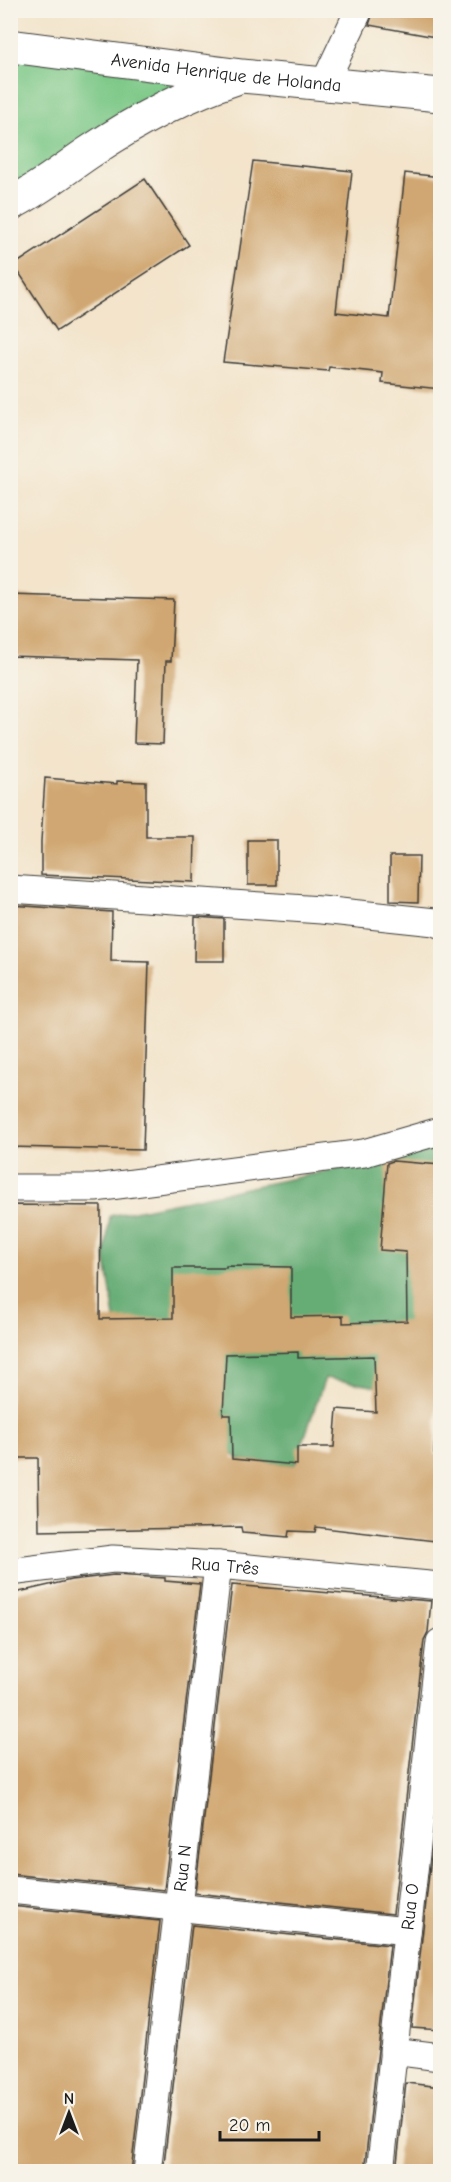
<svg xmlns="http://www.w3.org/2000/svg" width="451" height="2182" font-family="'Comic Neue',sans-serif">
<rect width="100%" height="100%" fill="#f7f3e8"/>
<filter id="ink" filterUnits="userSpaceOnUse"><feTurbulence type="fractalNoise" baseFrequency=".0167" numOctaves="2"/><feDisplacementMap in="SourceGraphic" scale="12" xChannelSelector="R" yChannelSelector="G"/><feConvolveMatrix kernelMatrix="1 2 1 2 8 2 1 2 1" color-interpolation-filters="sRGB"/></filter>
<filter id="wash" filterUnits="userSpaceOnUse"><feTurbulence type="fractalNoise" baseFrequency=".008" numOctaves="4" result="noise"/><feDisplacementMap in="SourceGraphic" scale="24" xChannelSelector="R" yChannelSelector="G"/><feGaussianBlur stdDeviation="1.35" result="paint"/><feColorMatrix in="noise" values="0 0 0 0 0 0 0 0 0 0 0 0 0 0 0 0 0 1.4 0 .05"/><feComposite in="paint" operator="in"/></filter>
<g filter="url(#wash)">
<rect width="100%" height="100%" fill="#f3e4cb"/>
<!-- green -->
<polygon fill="#7cc887" stroke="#4c7252" stroke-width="1.5" points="11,55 217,79 11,189"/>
<!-- forest -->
<polygon fill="#65ac74" stroke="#406448" stroke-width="1.5" points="440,1148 440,1397 325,1378 295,1465 241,1460 116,1381 116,1325 105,1254 110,1216"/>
<g id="blocks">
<!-- building -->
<g fill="#d0a772" fill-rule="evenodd">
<polygon points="374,10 441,10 441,38 369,25"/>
<polygon points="253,161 352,171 336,312 389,318 405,173 441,177 441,389 382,383 383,373 329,367 328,371 223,362"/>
<polygon points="145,179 189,245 57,331 14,265"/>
<polygon points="10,595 174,600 171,661 166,661 163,744 134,743 137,660 10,656"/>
<polygon points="45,778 117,784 117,781 146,782 146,837 195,837 194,882 41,875 41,841"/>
<rect x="248" y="840" width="29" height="45"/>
<polygon points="390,856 419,856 418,902 390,901"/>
<polygon points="10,905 112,912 111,961 149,962 143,1150 10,1147"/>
<polygon points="195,917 224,919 224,961 194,961"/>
<path d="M 393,1161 L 441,1165 L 441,1383 L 438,1383 L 434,1454 L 441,1455 L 441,1497 L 435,1541 L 316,1527 L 315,1532 L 289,1531 L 288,1537 L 242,1533 L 241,1527 L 39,1531 L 38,1458 L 10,1458 L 10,1205 L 101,1206 L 100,1319 L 173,1318 L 173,1268 L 226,1268 L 226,1266 L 291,1267 L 291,1317 L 343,1316 L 343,1323 L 407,1321 L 406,1252 L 380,1250 L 387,1163 ZM 298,1352 L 298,1358 L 374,1356 L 376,1412 L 337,1409 L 334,1447 L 297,1447 L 297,1465 L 232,1459 L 231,1415 L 223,1415 L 226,1354 Z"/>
<polygon points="114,1575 165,1578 165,1581 200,1584 164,1890 10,1874 10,1594 71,1580"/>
<polygon points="232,1585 431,1601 428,1632 424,1640 393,1914 195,1893"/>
<polygon points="432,1848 441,1849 441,2030 412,2028"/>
<polygon points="10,1906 160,1921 131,2172 10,2171"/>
<polygon points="192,1925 390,1945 364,2172 163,2172"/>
<polygon points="406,2083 441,2087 441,2155 439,2172 396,2172"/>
</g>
</g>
</g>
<g filter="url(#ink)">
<use href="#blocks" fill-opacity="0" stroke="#3c3a36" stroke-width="1.5"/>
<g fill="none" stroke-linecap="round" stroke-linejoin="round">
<defs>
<g id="minor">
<polyline points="324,84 359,10"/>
<polyline points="10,889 321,910 435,922 440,924"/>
<polyline points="10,1188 95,1188 364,1153 440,1131"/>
<path id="s1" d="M 10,1572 L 113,1559 L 218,1565 L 440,1586"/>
<polyline points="10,1890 407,1931"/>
<polyline points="393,2051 440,2057"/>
<path id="s2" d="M 147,2172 L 218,1565"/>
<path id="s3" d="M 380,2172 L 440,1642"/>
</g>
<g id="primary">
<path id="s4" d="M 10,46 L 242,76 L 440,95"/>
<path d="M 10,204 C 38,190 63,170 88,153 C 134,122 183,95 236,78"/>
</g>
</defs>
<!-- minor casing -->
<use href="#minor" stroke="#3c3a36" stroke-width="29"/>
<!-- primary casing -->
<use href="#primary" stroke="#3c3a36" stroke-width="35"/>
<!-- minor -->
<use href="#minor" stroke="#fff" stroke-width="27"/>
<!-- primary -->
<use href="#primary" stroke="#fff" stroke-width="33"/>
</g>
</g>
<g text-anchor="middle" stroke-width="4.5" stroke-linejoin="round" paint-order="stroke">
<!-- street labels -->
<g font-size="18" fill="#1c1c1c" stroke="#f7f3e8">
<text dy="6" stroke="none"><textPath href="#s4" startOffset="218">Avenida Henrique de Holanda</textPath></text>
<text dy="6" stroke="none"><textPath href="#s1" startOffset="216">Rua Três</textPath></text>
<text dy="6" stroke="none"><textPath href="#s2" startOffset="306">Rua N</textPath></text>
<text dy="6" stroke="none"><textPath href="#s3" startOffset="267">Rua O</textPath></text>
</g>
</g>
<!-- margin -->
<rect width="451" height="2182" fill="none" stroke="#f7f3e8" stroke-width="36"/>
<!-- north arrow -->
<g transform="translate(69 2113)" stroke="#f7f3e8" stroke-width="4.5" paint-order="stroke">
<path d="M0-4.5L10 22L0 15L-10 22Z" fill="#1c1c1c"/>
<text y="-9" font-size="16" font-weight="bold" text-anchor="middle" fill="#1c1c1c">N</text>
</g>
<!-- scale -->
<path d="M220 2131v9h99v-9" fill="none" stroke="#1c1c1c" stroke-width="3"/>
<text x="229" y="2131" font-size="18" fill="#1c1c1c" stroke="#f7f3e8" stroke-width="4.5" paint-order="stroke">20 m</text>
</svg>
